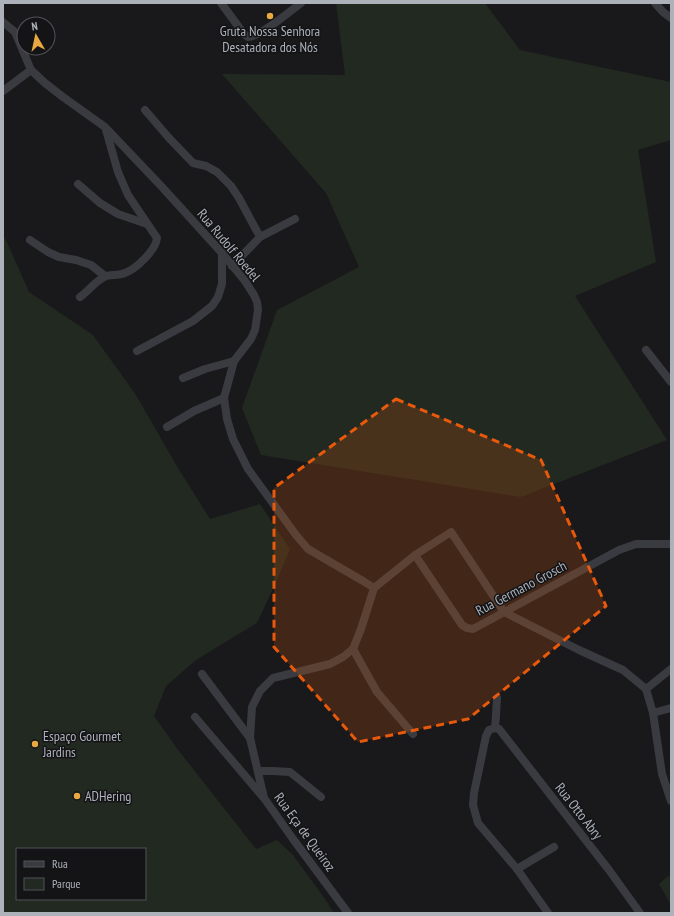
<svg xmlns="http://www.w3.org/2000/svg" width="674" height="916" font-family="'PT Sans Narrow',sans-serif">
<rect width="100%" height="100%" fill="#19191b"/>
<!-- green -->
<g fill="#212921" fill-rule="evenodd">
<polygon points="336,3 485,3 520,50 671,82 671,140 638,150 656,262 575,296 667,440 521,497 261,455 242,408 277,310 359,267 326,193 222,74 345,75"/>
<path d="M 3,236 L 6,240 L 29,292 L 93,335 L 136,395 L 178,468 L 210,519 L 260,504 L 290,549 L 277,580 L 257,623 L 196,660 L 166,686 L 154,716 L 179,751 L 256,849 L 277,840 L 293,855 L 325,899 L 334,913 L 3,913 ZM 17,849 L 145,849 L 145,899 L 17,899 Z"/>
<polygon points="668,876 671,877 671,905 659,884"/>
</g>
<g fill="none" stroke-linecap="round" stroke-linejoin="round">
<!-- minor -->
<g stroke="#3a3b40" stroke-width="8">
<path d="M 221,3 L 244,34 L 248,37 C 260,37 290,11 301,3"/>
<polyline points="655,3 663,12 671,18"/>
<polyline points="3,22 15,32 31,70 45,83 63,97 105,127 162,187 222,253 245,281 254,295 257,302 258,310 255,330 251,339 234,361 224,398 227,419 233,439 248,469 296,535 308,549 363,581 374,588"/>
<polyline points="3,91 31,70"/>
<polyline points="145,110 169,138 193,163 206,166 217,172 231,186 239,198 260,237"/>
<polyline points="78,184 100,203 118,214 147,224"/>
<polyline points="30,240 48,252 59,257 76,260 91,265 105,276"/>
<polyline points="232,266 260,237 295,219"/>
<path d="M 80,297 C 88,291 95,282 104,277 C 109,274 118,276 125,273 C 136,269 156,250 157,238 L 128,195 L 118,172 L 106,130"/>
<polyline points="646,350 671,382"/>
<polyline points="137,351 193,321 212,306 218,297 222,284 222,253"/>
<polyline points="183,378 205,369 234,361"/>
<polyline points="167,427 194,411 224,398"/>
<polyline points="415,555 462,625 467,628 473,629 619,550 636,544 671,544"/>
<polyline points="353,649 377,692 413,734"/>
<polyline points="202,674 250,738"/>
<polyline points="646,689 671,669"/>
<polyline points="497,698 496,715 495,728 489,730 486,736 474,793 473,805 478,823 517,869 548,913"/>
<polyline points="653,713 671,708"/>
<polyline points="195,717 263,797"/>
<polyline points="495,728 499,729 609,870 640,913"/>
<polyline points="258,771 273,771 290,772 321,797"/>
<polyline points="517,869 554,847"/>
<polyline points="348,913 293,839 264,798 250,738 252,707 260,691 273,678 330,664 343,657 353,649 361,629 374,588 415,555 451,532 504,612 579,650 623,670 646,689 653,713 662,774 671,801"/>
</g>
</g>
<!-- marked area -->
<path fill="#e8590c" fill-opacity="0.2" stroke="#e8590c" stroke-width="3" stroke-dasharray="8 5" stroke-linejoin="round" d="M 396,399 L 541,460 L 606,606 L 468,719 L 358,742 L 274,647 L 274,488 Z"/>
<!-- markers -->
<g fill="#eaa842" stroke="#141416" stroke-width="1.5">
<circle cx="270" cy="16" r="4"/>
<circle cx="35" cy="744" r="4"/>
<circle cx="77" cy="796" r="4"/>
</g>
<g text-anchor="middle" stroke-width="3" stroke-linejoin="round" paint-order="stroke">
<!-- poi labels -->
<g font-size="14" fill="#acb1ba" stroke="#141416" text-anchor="start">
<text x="270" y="36" text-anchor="middle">Gruta Nossa Senhora<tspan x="270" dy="16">Desatadora dos Nós</tspan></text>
<text x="43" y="741">Espaço Gourmet<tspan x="43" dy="16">Jardins</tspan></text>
<text x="85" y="801">ADHering</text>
</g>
<!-- street labels -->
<g font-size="14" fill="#acb1ba" stroke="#141416">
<text transform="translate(229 245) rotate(50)" y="5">Rua Rudolf Roedel</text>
<text transform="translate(521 588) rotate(-28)" y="5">Rua Germano Grosch</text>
<text transform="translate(579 811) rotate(52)" y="5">Rua Otto Abry</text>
<text transform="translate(305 832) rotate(54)" y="5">Rua Eça de Queiroz</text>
</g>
</g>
<!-- border -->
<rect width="674" height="916" fill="none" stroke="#acb1ba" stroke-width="8"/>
<!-- legend -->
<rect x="16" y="848" width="130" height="52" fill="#141416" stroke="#515358"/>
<rect x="24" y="861" width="20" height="6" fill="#3a3b40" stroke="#515358"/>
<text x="52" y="868" font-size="12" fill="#acb1ba">Rua</text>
<rect x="24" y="878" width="20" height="12" fill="#212921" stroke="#515358"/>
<text x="52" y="888" font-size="12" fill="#acb1ba">Parque</text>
<!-- north arrow -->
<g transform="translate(36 36) rotate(351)"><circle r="19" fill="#141416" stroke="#515358"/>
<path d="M0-3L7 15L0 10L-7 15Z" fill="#eaa842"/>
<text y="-6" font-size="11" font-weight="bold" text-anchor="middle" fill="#acb1ba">N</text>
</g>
</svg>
